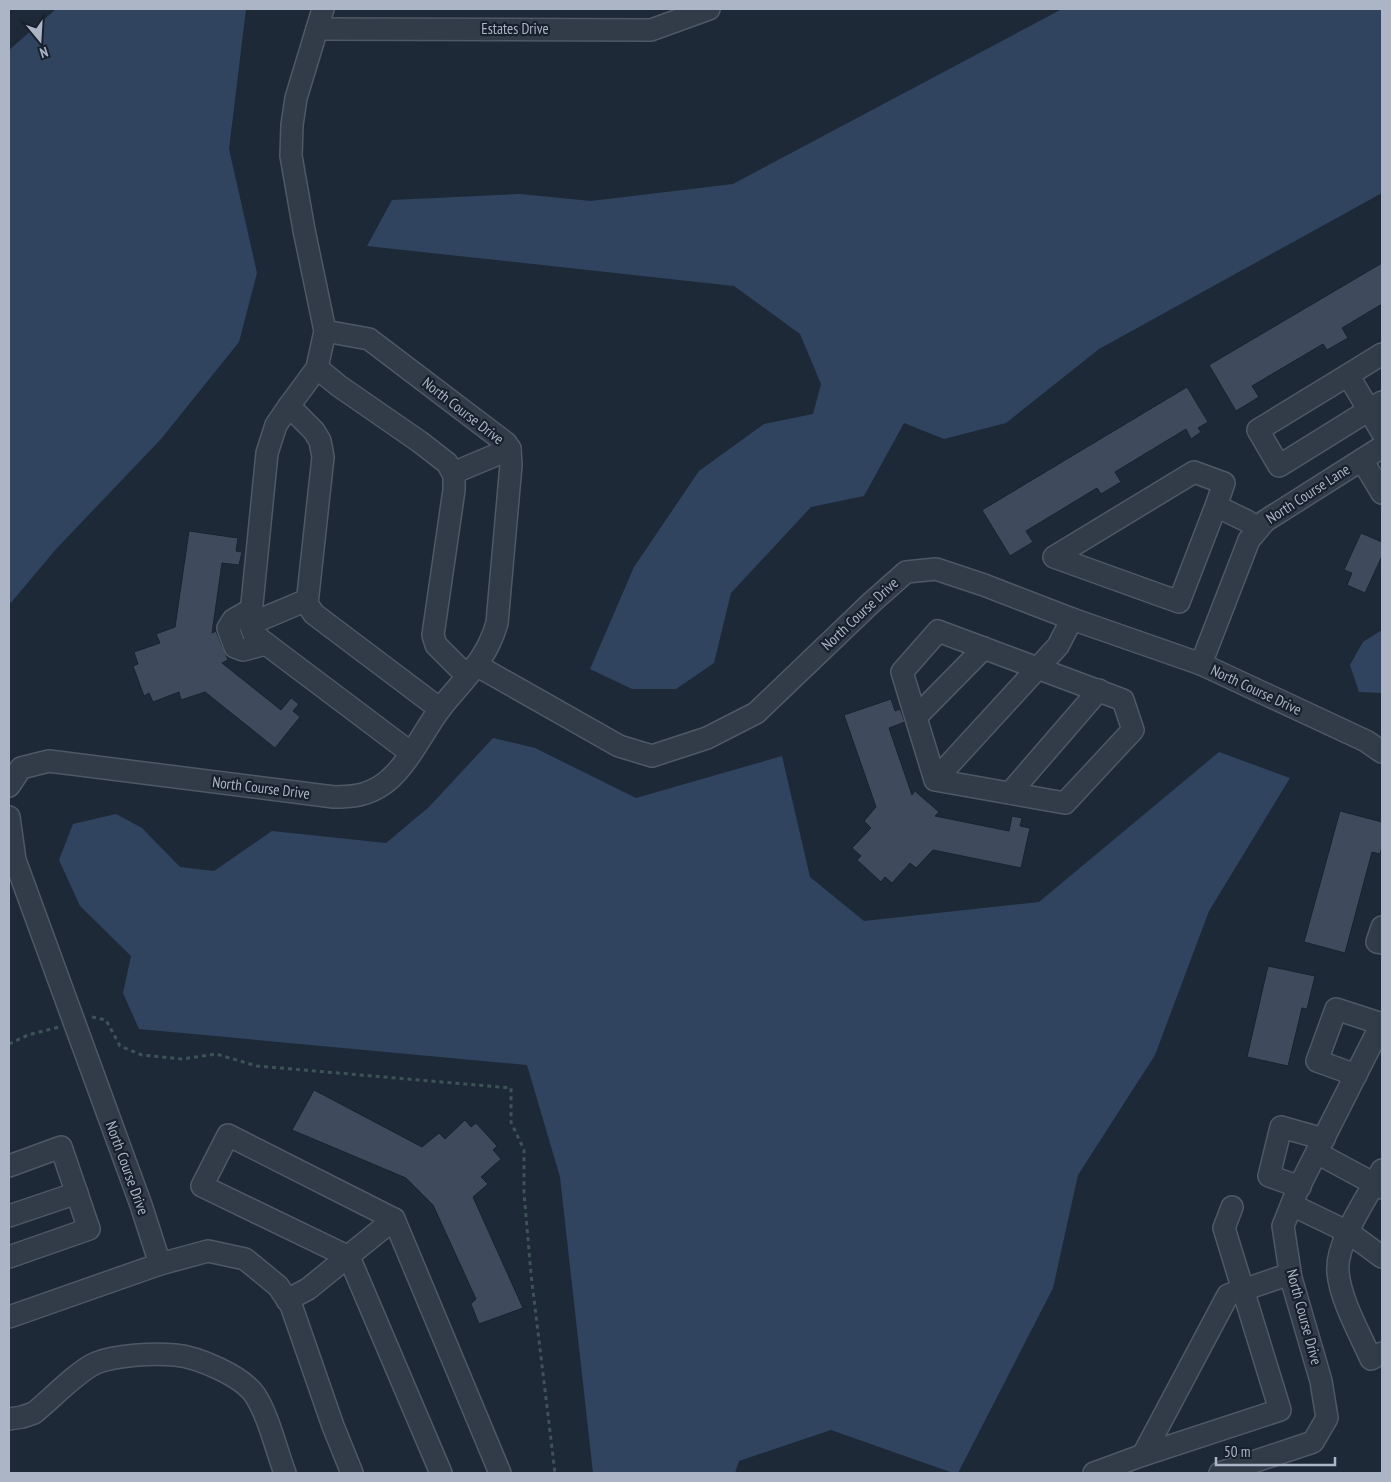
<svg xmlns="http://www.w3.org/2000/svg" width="1391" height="1482" font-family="'PT Sans Narrow',sans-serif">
<rect width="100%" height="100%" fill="#1e2938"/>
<!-- water -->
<g fill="#304460">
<polygon points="56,9 246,9 229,149 257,273 239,342 161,439 57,548 9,605 9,50"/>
<polygon points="1062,9 1382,9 1382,193 1099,349 1006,423 944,439 904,423 864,496 811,507 731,593 714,663 676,689 632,689 590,669 634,567 699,471 764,424 813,414 821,384 800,334 734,286 367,246 392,200 520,194 591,201 733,184"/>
<polygon points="1382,630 1382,693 1359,692 1350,665 1363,642"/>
<polygon points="493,738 535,748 636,798 782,756 810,877 864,921 1039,902 1219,752 1290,778 1209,911 1155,1055 1078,1175 1053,1288 958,1473 953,1473 831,1430 739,1461 735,1473 593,1473 560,1177 527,1065 139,1029 123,993 131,956 80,906 59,860 73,824 116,814 142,828 180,867 214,871 272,831 386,843 429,807"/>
</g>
<!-- building -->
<g fill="#3f4b5d" stroke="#19222e">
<polygon points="1382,263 1382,304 1342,328 1348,338 1327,350 1323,344 1252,386 1259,397 1236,411 1209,365"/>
<polygon points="1187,387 1208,422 1198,428 1201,432 1191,439 1186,429 1115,472 1121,482 1101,494 1097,488 1026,531 1033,542 1010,556 982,510"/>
<polygon points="189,531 238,538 236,551 242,552 239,565 222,563 212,633 216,631 228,660 222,663 281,710 291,698 299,704 293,711 300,717 275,748 205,692 181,700 179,692 153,702 149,693 144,696 133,666 138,664 134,652 160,643 156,634 175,627"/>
<polygon points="1361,533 1382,542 1382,556 1365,593 1347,585 1352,573 1344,570"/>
<polygon points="891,699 895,711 900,709 905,722 889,728 912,795 915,791 939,812 935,816 1009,831 1012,816 1022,818 1020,826 1030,828 1021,868 933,850 916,868 910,863 892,883 885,877 881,882 857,860 861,856 852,848 871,828 864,821 876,807 844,715"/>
<polygon points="1340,811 1382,822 1382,847 1380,854 1372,852 1345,953 1304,942"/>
<polygon points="1268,966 1315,976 1307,1009 1302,1008 1288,1066 1247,1057"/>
<polygon points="314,1090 422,1147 439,1133 445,1139 465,1120 471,1127 476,1123 497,1146 493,1150 501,1159 481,1177 488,1184 473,1197 523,1308 479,1324 471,1304 476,1299 433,1205 406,1178 292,1130"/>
</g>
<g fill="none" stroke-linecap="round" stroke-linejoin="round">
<defs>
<g id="minor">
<polyline points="323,9 296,98 292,125 291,156 304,230 325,331 317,368 289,406 276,425 267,453 250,624 253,632 261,640 411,753"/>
<polyline points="317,29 651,30 709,9"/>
<polyline points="1382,354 1348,375 1382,432"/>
<polyline points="317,368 339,386 420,442 447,463 454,475 454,490 433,635 436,645 467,676"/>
<polyline points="1348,375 1258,430 1279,466 1382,402"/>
<polyline points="289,406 314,431 320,441 323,457 307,604 314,614 440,709"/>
<polyline points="1362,460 1382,493"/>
<polyline points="453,473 510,449"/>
<polyline points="1216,506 1179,602 1054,557 1194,472 1224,483 1216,506 1247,521 1258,528"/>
<polyline points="252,609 233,620 228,628 235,647 243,650 266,644"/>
<polyline points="250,624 307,600"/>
<polyline points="1201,664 1249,540 1265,521 1382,447"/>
<polyline points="476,665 619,746 652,756 707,738 756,713 872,602 906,572 936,569 984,585 1072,619 1201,664 1366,741 1382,752"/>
<polyline points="916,717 984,648"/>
<polyline points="935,780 1065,803 1133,730 1123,700 938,631 902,672 935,780 1058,646 1072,619"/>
<path d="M 9,786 L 21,768 L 49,761 L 334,797 C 350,797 364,796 379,787 C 405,772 422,733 440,709 C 456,688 477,669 489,644 C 492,638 495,630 497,623 L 511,465 L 510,449 L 506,443 L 369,339 L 325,331"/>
<polyline points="1010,793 1099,690"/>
<polyline points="9,817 15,860 141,1205 160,1264 208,1251 245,1259 278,1286 291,1305 333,1426 352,1473"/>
<polyline points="1382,927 1377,942 1382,943"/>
<polyline points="1356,1075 1317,1061 1336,1009 1382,1024"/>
<polyline points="1317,1153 1382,1188"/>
<polyline points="9,1166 61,1147 89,1229 9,1257"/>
<path d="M 1382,1170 C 1368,1196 1335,1243 1338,1272 C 1340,1299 1360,1334 1371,1359 L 1382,1353"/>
<polyline points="1300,1187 1269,1176 1281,1127 1324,1139"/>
<polyline points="1292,1205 1348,1232 1382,1257"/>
<polyline points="9,1216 77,1193"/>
<polyline points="394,1219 228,1135 202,1186 349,1257 441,1473"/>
<polyline points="287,1300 308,1289 394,1219 500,1473"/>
<polyline points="9,1317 160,1264"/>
<path d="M 9,1419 L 22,1417 L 34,1413 C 50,1400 79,1370 96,1363 C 116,1355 153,1353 175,1355 C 198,1357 242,1376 255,1395 C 269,1417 276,1449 285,1473"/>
<polyline points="1143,1455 1280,1410 1224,1228 1232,1207"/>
<polyline points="1094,1473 1143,1455 1228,1295 1290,1274"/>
<polyline points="1220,1473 1313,1442 1327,1418 1321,1381 1291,1278 1283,1226 1297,1191 1382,1023"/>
</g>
</defs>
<!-- minor casing -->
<use href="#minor" stroke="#4f5866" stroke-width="24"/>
<!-- path -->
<g stroke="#3d5356" stroke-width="3" stroke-dasharray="4 4" stroke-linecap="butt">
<polyline points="92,1017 106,1020 120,1046 142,1055 182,1059 216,1054 257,1066 511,1088 511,1122 524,1150 524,1193 531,1274 555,1473"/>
<polyline points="9,1044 28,1035 59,1027"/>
</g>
<!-- minor -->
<use href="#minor" stroke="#323b48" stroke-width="21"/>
</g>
<g text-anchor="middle" stroke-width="4.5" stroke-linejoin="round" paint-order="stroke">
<!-- street labels -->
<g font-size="15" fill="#abb5c5" stroke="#17202c">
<text x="515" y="34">Estates Drive</text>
<text transform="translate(463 411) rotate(38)" y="5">North Course Drive</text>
<text transform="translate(1308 494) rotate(-33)" y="5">North Course Lane</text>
<text transform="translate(860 614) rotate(-43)" y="5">North Course Drive</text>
<text transform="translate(1256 690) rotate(25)" y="5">North Course Drive</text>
<text transform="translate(261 788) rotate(7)" y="5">North Course Drive</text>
<text transform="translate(127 1168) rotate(70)" y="5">North Course Drive</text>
<text transform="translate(1304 1317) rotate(75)" y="5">North Course Drive</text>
</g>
</g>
<!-- border -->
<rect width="1391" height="1482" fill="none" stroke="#abb5c5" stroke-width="20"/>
<!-- north arrow -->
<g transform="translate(40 40) rotate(162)" stroke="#17202c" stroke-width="4" paint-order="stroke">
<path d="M0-4L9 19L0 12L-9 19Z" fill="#abb5c5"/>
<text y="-8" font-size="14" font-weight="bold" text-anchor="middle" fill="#abb5c5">N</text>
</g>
<!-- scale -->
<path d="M1216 1457v8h119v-8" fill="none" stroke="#abb5c5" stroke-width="2.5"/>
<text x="1224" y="1457" font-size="15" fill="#abb5c5" stroke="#17202c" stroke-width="4" paint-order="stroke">50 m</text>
</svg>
